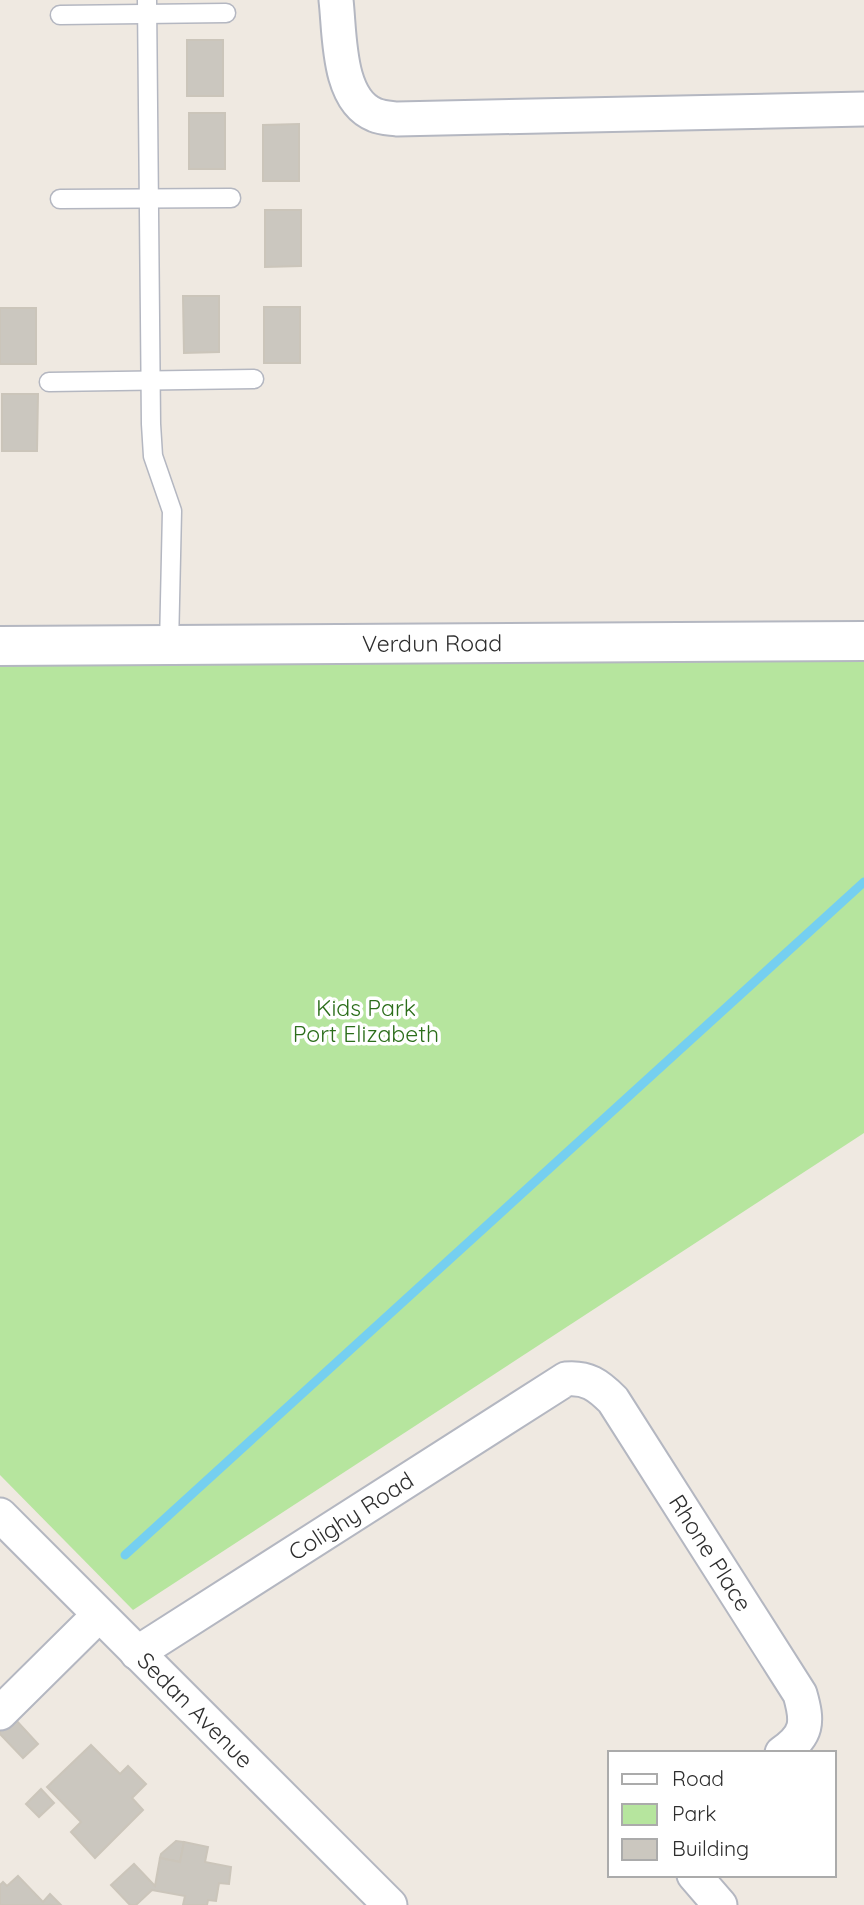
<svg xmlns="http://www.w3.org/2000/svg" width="864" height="1905" font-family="Quicksand,sans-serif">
<rect width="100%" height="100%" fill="#efe9e1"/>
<!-- green -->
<polygon fill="#b6e59e" points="864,654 864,1133 133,1610 0,1475 0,657"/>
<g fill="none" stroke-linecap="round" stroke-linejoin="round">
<!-- stream -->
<polyline stroke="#75cff0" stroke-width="9" points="125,1555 864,882"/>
</g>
<!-- building -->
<g fill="#cbc7bf" stroke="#cbc5ba" stroke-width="2">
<rect x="187" y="40" width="36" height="56"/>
<rect x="189" y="113" width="36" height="56"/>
<polygon points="299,124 299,181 263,181 263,125"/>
<polygon points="265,210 301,210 301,266 265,267"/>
<polygon points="183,296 219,296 219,352 184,353"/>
<rect x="264" y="307" width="36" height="56"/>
<rect x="0" y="308" width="36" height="56"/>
<polygon points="2,394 38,394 37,451 2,451"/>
<polygon points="14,1718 38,1744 23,1758 0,1734 0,1731"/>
<polygon points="91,1745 120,1774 128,1766 146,1784 132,1798 143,1810 95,1858 71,1832 81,1822 47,1787"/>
<polygon points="41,1789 54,1803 39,1817 26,1804"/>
<polygon points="176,1841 184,1842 180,1862 160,1858 161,1854"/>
<polygon points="184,1842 208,1847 205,1862 231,1867 229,1884 219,1883 216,1901 208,1900 207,1905 183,1905 185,1896 152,1890 136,1905 130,1905 111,1885 134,1864 155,1886 160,1858 180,1862"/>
<polygon points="18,1876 43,1902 50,1894 61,1905 0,1905 0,1885 3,1882 7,1886"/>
</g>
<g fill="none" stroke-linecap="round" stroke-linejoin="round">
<defs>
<g id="service">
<polyline points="147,0 151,424 153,456 172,511 169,646"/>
<polyline points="60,15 226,13"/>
<polyline points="60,199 231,198"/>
<polyline points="49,382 254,379"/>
</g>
<g id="minor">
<path d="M 336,0 C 340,34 337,100 375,115 C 382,118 390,118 397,119 L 864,109"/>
<path id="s1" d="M 0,1515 L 390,1905"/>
<path id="s2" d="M 137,1653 L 566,1379 C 587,1377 598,1385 613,1400 L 800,1694 C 808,1722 808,1735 782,1753"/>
<polyline points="0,1713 99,1615"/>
<polyline points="694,1875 720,1905"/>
</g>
<g id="tertiary">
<path id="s3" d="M 0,646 L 864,641"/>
</g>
</defs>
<!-- service casing -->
<use href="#service" stroke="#b4b7c1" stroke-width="21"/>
<!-- minor casing -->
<use href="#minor" stroke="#b4b7c1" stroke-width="37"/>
<!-- tertiary casing -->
<use href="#tertiary" stroke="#b4b7c1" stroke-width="42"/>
<!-- service -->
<use href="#service" stroke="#fff" stroke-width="18"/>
<!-- minor -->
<use href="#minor" stroke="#fff" stroke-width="33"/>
<!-- tertiary -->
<use href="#tertiary" stroke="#fff" stroke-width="38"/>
</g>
<g text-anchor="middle" stroke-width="7" stroke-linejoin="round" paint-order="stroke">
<!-- street labels -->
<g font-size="23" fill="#2e2e2e" stroke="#fff">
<text dy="8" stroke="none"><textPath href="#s3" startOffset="432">Verdun Road</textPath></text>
<text dy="8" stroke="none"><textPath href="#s2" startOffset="254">Colighy Road</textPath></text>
<text dy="8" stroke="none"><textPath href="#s2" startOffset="744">Rhone Place</textPath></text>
<text dy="8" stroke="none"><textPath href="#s1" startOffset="276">Sedan Avenue</textPath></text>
</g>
<!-- park labels -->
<g font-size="23" fill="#2c6e1b" stroke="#fff">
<text x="366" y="1016">Kids Park<tspan x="366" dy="26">Port Elizabeth</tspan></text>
</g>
</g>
<!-- legend -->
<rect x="608" y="1751" width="228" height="126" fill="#ffffff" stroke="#ababab" stroke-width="2"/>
<rect x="622" y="1774" width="35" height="10" fill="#ffffff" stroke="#ababab" stroke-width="2"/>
<text x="672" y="1786" font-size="21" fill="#2e2e2e">Road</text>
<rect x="622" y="1804" width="35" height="21" fill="#b6e59e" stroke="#ababab" stroke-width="2"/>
<text x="672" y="1821" font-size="21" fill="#2e2e2e">Park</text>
<rect x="622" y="1839" width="35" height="21" fill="#cbc7bf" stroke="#ababab" stroke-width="2"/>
<text x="672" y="1856" font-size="21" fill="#2e2e2e">Building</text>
</svg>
